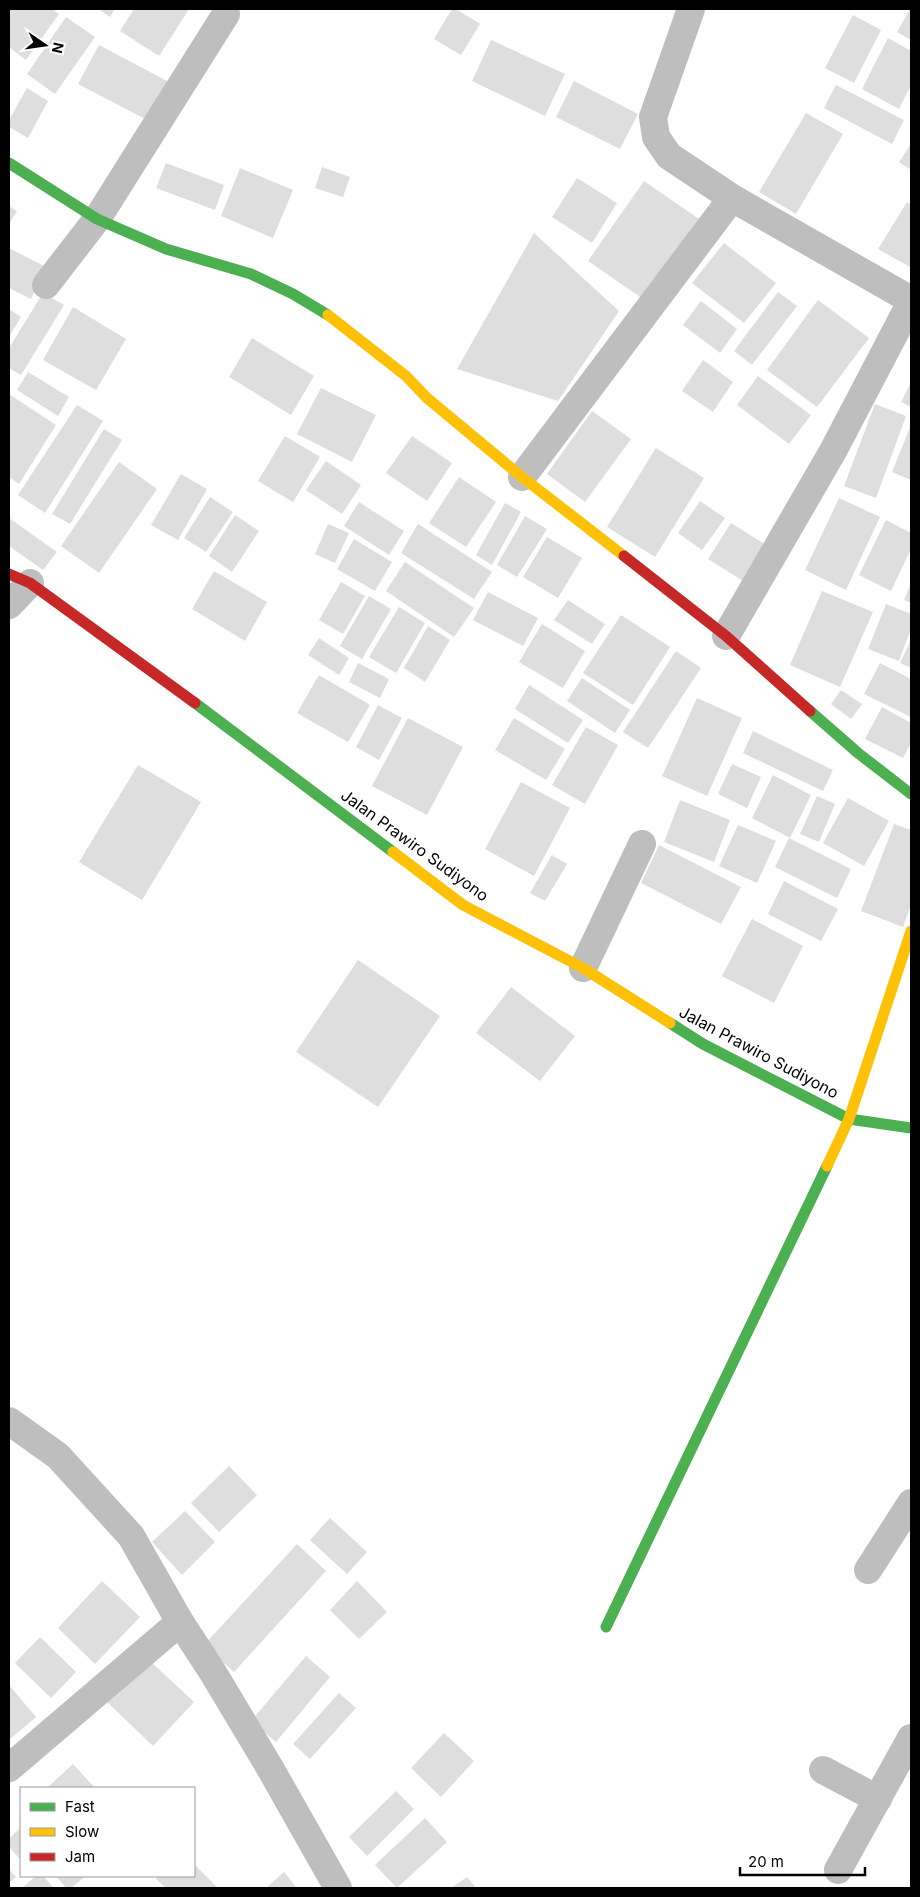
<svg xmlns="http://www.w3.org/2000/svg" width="920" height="1897" font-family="Inter,sans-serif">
<rect width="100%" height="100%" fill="#fff"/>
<!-- building -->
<g fill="#dedede">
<polygon points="9,9 52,9 59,14 26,60 9,47"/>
<polygon points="98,9 115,9 110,17"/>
<polygon points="134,9 189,9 159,56 120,31"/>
<polygon points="452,9 456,9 480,24 461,55 434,39"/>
<polygon points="910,9 911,9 911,40 897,32"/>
<polygon points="853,15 881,30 854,83 825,68"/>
<polygon points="66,17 95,37 55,94 27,74"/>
<polygon points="888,38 911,51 911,85 899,109 862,89"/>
<polygon points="491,40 565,74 545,116 472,81"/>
<polygon points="99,45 169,82 149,121 78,84"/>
<polygon points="574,81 638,114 620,149 556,117"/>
<polygon points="836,85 904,120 892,144 824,108"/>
<polygon points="27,88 48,101 28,138 9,127 9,120"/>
<polygon points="806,113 843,134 796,214 759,192"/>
<polygon points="911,144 911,170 899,162"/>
<polygon points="166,163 224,185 215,210 156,188"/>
<polygon points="322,167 350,177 343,197 315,188"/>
<polygon points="240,168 293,190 273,238 221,216"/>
<polygon points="577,178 617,203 592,243 552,217"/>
<polygon points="644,181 702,221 646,301 588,261"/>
<polygon points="907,202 911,205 911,265 910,267 878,249"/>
<polygon points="9,206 17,211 9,224"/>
<polygon points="534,233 619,311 558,401 457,369"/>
<polygon points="724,243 776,283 744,323 692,283"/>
<polygon points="9,248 46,267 31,299 9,288"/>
<polygon points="778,292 797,306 752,365 734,351"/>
<polygon points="43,293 64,305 21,375 9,368 9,348"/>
<polygon points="818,300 869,338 817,407 767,370"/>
<polygon points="701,301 737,329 720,353 683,325"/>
<polygon points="73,307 126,339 96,390 43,360"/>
<polygon points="9,309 21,317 9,337"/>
<polygon points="252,338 314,376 291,415 229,377"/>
<polygon points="703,360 733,382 713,412 682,391"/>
<polygon points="28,372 69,397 58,416 17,390"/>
<polygon points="758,376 811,415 789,444 737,405"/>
<polygon points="911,382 911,407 901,402"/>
<polygon points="321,388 376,415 352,462 297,434"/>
<polygon points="9,394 56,425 19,484 9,477"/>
<polygon points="875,404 906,416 876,498 844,486"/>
<polygon points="77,405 103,421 45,513 18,495"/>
<polygon points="592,411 631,439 585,502 547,474"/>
<polygon points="911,425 911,480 892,472"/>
<polygon points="104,429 122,440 70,524 52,514"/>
<polygon points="285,436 320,457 293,502 258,481"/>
<polygon points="412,436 452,463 427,501 386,473"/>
<polygon points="656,448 704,478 655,557 607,527"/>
<polygon points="326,461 361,485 342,514 306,490"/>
<polygon points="119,462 157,489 99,573 61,546"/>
<polygon points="181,474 207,489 178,540 151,525"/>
<polygon points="459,477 496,502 466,547 429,523"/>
<polygon points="210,497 233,512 206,552 184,538"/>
<polygon points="839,498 880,517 846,590 805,570"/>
<polygon points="700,501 725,518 702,550 678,533"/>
<polygon points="359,502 404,531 389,555 344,526"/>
<polygon points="505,503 521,512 492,565 476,555"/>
<polygon points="235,515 259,531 232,572 209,556"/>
<polygon points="525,516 547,529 517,577 497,565"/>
<polygon points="9,518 57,552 43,570 9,546"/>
<polygon points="886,520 911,533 911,549 891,591 859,575"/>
<polygon points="731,523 766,545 743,581 708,559"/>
<polygon points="328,524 349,533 335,563 315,554"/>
<polygon points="418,524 492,572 474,599 401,553"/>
<polygon points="547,537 582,558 558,598 523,577"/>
<polygon points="354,539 392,562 375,591 337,569"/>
<polygon points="405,562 474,608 454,637 386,591"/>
<polygon points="214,571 267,602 245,641 192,609"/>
<polygon points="341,582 365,596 343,634 319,620"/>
<polygon points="911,583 911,603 904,600"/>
<polygon points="822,591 873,612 840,687 790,665"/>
<polygon points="488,592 538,618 523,646 473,620"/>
<polygon points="369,596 391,609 362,659 340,646"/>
<polygon points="568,600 605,624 592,644 554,620"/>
<polygon points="886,604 911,614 911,629 899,661 868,649"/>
<polygon points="399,607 425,623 396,673 369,657"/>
<polygon points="621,615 670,647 633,705 583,673"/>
<polygon points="542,624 585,651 563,688 519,662"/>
<polygon points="428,626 450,640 425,682 404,668"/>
<polygon points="319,638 349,658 339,675 308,655"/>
<polygon points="911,640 911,668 900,663"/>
<polygon points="676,651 701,668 648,748 623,732"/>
<polygon points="358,663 389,679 380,698 349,682"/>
<polygon points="880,663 911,679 911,717 864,694"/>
<polygon points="319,675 370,705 348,742 297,713"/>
<polygon points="582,678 630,710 615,733 567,701"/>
<polygon points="529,685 583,720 568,743 515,709"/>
<polygon points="841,690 862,704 851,719 831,704"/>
<polygon points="697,698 742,718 707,796 662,776"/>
<polygon points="378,705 402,718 379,760 356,747"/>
<polygon points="882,707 911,723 911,743 903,758 865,739"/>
<polygon points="408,718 463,747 427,815 372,786"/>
<polygon points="514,718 565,749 546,780 495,750"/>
<polygon points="586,727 618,745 585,804 552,785"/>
<polygon points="753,731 833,770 823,791 743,753"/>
<polygon points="732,764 761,777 747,808 718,794"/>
<polygon points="138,765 201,802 142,900 79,862"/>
<polygon points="773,775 811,795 790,838 752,818"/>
<polygon points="521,782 570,808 534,876 485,849"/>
<polygon points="817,796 835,804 819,842 800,834"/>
<polygon points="848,798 889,821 864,866 823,843"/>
<polygon points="680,800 730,820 714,862 664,842"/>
<polygon points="894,824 911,830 911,905 903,927 861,911"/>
<polygon points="738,825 776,841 757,883 719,866"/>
<polygon points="789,838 851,869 837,898 775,867"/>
<polygon points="659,845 741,887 721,924 641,883"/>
<polygon points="552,855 567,864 545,901 530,893"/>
<polygon points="784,881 838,909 821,941 768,914"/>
<polygon points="752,919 803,946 774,1003 722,976"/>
<polygon points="358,960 440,1016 378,1107 296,1052"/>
<polygon points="511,987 575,1036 540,1081 476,1033"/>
<polygon points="229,1466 257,1495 219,1532 191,1503"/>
<polygon points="185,1511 215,1542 182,1575 152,1542"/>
<polygon points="330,1518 367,1552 347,1574 310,1540"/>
<polygon points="297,1544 326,1571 234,1672 204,1645"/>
<polygon points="102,1581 140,1617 95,1664 58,1628"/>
<polygon points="357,1581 387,1612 359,1639 330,1610"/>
<polygon points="40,1637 76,1672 51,1698 15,1663"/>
<polygon points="306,1656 330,1677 276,1742 251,1721"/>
<polygon points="147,1658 194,1702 153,1746 107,1702"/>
<polygon points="9,1685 36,1717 10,1739 9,1738"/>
<polygon points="339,1693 356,1708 310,1759 293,1744"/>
<polygon points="444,1733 474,1761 441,1797 411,1768"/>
<polygon points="73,1764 95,1788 47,1788"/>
<polygon points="396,1791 414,1809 367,1856 349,1837"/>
<polygon points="425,1818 447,1842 397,1888 375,1865"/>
<polygon points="21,1827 21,1860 9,1847 9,1839"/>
<polygon points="194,1864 217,1887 216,1888 166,1888 156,1879 159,1876 194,1876"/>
<polygon points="9,1869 16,1877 9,1883"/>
<polygon points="284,1872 297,1888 266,1888"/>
<polygon points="36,1876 43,1876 54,1888 22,1888"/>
<polygon points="56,1876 86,1876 71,1888 66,1888"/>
<polygon points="467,1877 476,1888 451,1888"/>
</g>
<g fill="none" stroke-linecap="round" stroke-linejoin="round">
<!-- street -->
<g stroke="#bebebe" stroke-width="28">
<polyline points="691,9 653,117 656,137 669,156 732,198 911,300"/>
<polyline points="46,285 97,219 226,14"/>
<polyline points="522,477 732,198"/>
<polyline points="9,605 30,583"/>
<polyline points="726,636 833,451 911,302"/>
<polyline points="583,968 642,844"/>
<polyline points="9,1421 58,1456 131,1536 180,1622 212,1671 270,1768 338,1888"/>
<polyline points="868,1570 911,1503"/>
<polyline points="9,1768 180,1622"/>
<polyline points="823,1770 878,1799"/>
<polyline points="838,1870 911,1738"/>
</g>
<!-- fast -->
<g stroke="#4caf50" stroke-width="11">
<polyline points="9,163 97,219 166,249 251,274 293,294 328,315"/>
<polyline points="195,703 393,852"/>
<polyline points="810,711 858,753 911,794"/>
<polyline points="670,1023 703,1044 849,1119 911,1128"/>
<polyline points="606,1627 827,1166"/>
</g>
<!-- slow -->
<g stroke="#ffc107" stroke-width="11">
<polyline points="328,315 406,376 427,398 522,477 624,556"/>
<polyline points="393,852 463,905 583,968 670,1023"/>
<polyline points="827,1166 849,1119 911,931"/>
</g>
<!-- jam -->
<g stroke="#c62828" stroke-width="11">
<polyline points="624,556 726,636 810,711"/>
<polyline points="9,574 30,583 195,703"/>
</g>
</g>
<g text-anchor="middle" stroke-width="4" stroke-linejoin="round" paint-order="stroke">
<!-- street labels -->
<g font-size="16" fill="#000" stroke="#fff">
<text transform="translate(415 845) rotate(36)" y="6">Jalan Prawiro Sudiyono</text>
<text transform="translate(759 1052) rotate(28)" y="6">Jalan Prawiro Sudiyono</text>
</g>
</g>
<!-- border -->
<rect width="920" height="1897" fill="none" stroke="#000000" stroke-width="20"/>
<!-- legend -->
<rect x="20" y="1787" width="175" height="90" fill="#ffffff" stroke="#999999"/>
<rect x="30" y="1803" width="25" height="8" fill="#4caf50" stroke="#999999"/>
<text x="65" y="1812" font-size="15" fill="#000000">Fast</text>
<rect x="30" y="1828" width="25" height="8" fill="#ffc107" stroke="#999999"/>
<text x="65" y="1837" font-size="15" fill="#000000">Slow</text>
<rect x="30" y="1853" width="25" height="8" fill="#c62828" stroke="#999999"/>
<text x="65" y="1862" font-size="15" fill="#000000">Jam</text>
<!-- north arrow -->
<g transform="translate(45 45) rotate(103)" stroke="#ffffff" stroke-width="4" paint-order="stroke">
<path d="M0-4L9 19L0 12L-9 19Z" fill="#000000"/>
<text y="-8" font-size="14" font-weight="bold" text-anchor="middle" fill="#000000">N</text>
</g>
<!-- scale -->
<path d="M740 1867v8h125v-8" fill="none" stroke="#000000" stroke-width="2.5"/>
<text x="748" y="1867" font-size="15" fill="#000000" stroke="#ffffff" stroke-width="4" paint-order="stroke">20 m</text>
</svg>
